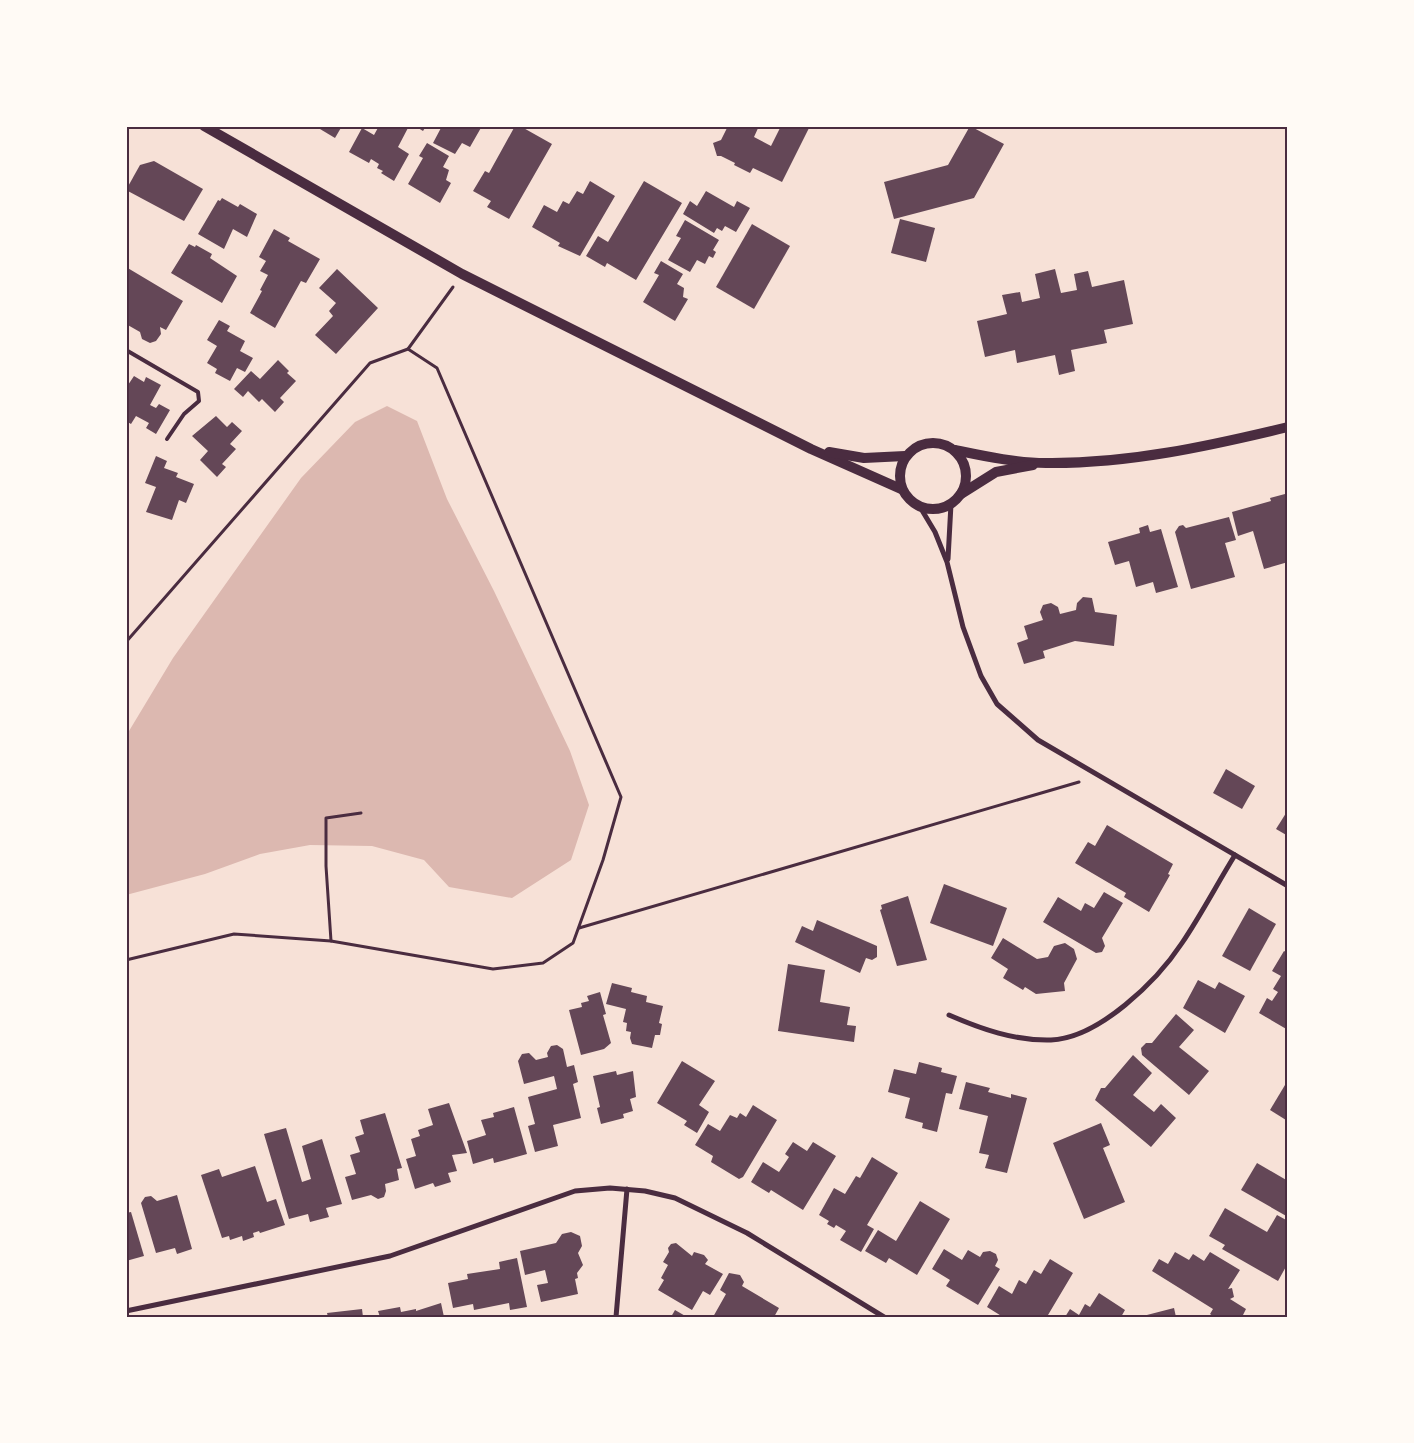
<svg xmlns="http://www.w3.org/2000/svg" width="1414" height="1443" font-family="Inter,sans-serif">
<rect width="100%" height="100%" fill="#f7e1d7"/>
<!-- water -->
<polygon fill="#dcb8b0" points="387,406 417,421 447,499 494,591 570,751 589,805 571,860 512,898 449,887 424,860 372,846 310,845 260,854 205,874 126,895 126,736 173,658 301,478 355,422"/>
<!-- building -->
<g fill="#644757">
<polygon points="315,126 342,126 335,138"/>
<polygon points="379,126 409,126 398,147 409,154 394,181 381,173 383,171 377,168 379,164 371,159 369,163 349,152 362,128 374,135"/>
<polygon points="415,126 426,126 423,131"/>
<polygon points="442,126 482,126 470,147 462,143 455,154 433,143"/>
<polygon points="515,126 520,126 552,144 509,219 487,207 491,201 473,191 485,171 489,173"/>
<polygon points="728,126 759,126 754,137 771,146 781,126 810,126 782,182 753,168 750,173 734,165 735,163 721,156 717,156 713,143 721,140"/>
<polygon points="970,126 1004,144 974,198 894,219 884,182 948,165"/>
<polygon points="427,143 449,156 443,167 449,170 446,180 451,183 440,203 408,184 423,158 419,156"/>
<polygon points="154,161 203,189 184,221 126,190 140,165"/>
<polygon points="590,181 615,196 580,256 558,246 560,243 532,227 544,205 557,212 563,201 569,204 577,191 583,194"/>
<polygon points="644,181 682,203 636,280 607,263 605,267 586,256 598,236 608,242"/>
<polygon points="706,191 734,207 737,201 750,208 736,232 725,226 722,231 717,228 714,233 683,214 690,201 697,206"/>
<polygon points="222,198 238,207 240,204 257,214 247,237 233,229 224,249 198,234 218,200 220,201"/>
<polygon points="900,219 935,228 926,262 891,253"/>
<polygon points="685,220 719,240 713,250 716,252 713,258 709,256 705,264 697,260 690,272 668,260 681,238 676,236"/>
<polygon points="752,224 790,246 754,309 716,287"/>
<polygon points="274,229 290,238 288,241 320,259 306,283 301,281 275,328 250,313 262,291 260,290 268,275 260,271 266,261 259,257"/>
<polygon points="189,244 195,247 196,245 212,254 210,258 237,276 222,303 171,273"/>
<polygon points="661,261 683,274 677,284 684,288 683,297 688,299 675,321 643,302 659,275 654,273"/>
<polygon points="126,267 183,301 166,330 160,327 161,334 156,341 150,343 142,339 140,332 126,324"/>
<polygon points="337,269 378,308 336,354 315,335 333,316 329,311 336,303 319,288"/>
<polygon points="1055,269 1061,293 1077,290 1074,274 1088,271 1092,287 1124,280 1133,324 1104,330 1107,343 1071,350 1075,371 1059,375 1055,355 1017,363 1015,350 985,357 977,321 1007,314 1002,295 1020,292 1022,302 1040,298 1035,274"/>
<polygon points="219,320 230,326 227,331 245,341 240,351 253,358 245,372 237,368 230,381 215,373 217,369 207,363 217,346 207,340"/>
<polygon points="278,360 289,371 287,373 296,381 280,398 284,402 275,412 262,399 259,402 248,391 243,397 234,389 251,371 260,379"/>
<polygon points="134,376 144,382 146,377 161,385 150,405 156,408 159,404 170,410 156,434 146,428 149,423 136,416 131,424 126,421 126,388"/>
<polygon points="216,416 227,427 232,422 242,431 230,444 236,449 222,464 226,467 217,477 200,460 208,451 192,436"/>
<polygon points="156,456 167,461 164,468 178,473 176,477 194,484 186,503 179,500 172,520 146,512 156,487 145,483"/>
<polygon points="1285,494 1288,503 1288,562 1264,569 1253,531 1238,536 1232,512 1271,501 1270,498"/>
<polygon points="1229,517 1236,540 1225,543 1235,577 1191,589 1175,532 1179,526 1183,525 1186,528"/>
<polygon points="1148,525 1150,532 1161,529 1178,587 1156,593 1153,582 1136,587 1129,561 1115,565 1108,542 1140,533 1139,528"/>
<polygon points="1083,597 1092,598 1095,612 1117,615 1114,646 1075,641 1043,651 1045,658 1024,664 1017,643 1028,639 1024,626 1043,620 1040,612 1043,605 1051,603 1058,607 1060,614 1076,610 1077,603"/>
<polygon points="1226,769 1255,786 1242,809 1213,793"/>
<polygon points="1288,810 1288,836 1276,829"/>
<polygon points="1107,825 1173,864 1168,874 1170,875 1149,912 1124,897 1126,893 1075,863 1088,842 1095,846"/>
<polygon points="944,884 1007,908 993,946 930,923"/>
<polygon points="1104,892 1123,903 1102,938 1105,946 1102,952 1096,953 1043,922 1058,897 1081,911 1085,903 1094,908"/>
<polygon points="908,896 927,960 897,966 880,910 882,909 881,905"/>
<polygon points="1249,908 1276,924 1250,971 1222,956"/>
<polygon points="817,920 877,946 877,957 872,960 866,958 860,973 795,942 802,926 813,931"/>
<polygon points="1003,938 1037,959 1048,957 1054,946 1065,943 1074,949 1077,959 1064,983 1065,991 1036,994 1025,987 1023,990 1003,978 1008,969 991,958"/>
<polygon points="1284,951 1288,953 1288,1030 1259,1013 1267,998 1272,1001 1278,992 1273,989 1281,976 1272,971"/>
<polygon points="788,964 825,970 820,1002 850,1007 847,1025 856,1026 854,1042 778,1031"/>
<polygon points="1198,980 1215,989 1219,982 1245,996 1225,1033 1183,1008"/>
<polygon points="612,983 632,988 631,992 647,996 646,1002 663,1006 659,1023 662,1024 660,1035 655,1035 652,1048 632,1044 630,1038 631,1032 626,1031 627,1023 623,1022 626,1009 606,1004"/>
<polygon points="600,992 606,1014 603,1015 611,1043 604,1049 581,1055 569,1010 582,1007 581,1003 589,1001 587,996"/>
<polygon points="1176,1014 1194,1030 1179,1047 1209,1071 1189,1095 1142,1055 1141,1048 1146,1043 1152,1043"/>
<polygon points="557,1045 563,1049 567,1067 574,1065 578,1082 573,1084 581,1118 553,1125 558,1146 535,1152 528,1126 535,1124 528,1097 557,1089 554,1076 524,1084 518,1061 522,1054 529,1053 536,1060 548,1057 547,1053 551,1046"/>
<polygon points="1133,1055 1152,1073 1133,1095 1154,1112 1161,1104 1176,1118 1151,1147 1095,1100 1101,1088 1105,1088"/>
<polygon points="682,1061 715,1081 699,1105 709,1112 697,1133 684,1125 687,1121 657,1103"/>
<polygon points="919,1062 942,1068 941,1072 957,1076 952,1094 946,1093 937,1132 922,1128 923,1123 905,1118 910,1098 888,1092 894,1069 916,1074"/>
<polygon points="616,1071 617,1075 633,1071 636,1097 630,1099 633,1111 623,1114 624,1118 601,1124 597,1108 600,1107 593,1076"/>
<polygon points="1288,1080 1288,1117 1286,1120 1270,1110"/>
<polygon points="966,1082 990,1088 988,1092 1011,1098 1011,1094 1027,1098 1007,1173 985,1168 989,1155 979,1153 988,1116 959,1109"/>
<polygon points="449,1103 467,1153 452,1155 457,1171 448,1173 451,1182 435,1187 433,1183 415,1189 406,1159 416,1156 411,1139 420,1136 418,1130 433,1125 428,1109"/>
<polygon points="753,1105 777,1120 743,1177 739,1179 711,1162 713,1156 695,1145 708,1124 720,1131 730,1115 737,1118 740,1113 746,1117"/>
<polygon points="514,1107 527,1154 494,1163 493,1158 473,1164 467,1141 486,1135 481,1120 494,1117 493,1113"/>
<polygon points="385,1113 402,1168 397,1169 399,1180 385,1184 386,1191 384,1197 378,1199 371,1195 352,1200 345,1177 356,1174 350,1155 360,1152 355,1137 364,1134 360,1120"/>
<polygon points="1101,1123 1110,1145 1103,1148 1125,1202 1084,1219 1053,1143"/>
<polygon points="286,1128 302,1182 311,1179 302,1146 322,1139 342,1204 326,1208 329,1217 310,1222 308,1214 289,1219 264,1134"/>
<polygon points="793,1142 807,1151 813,1142 836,1156 803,1210 771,1190 769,1193 751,1182 763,1162 779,1172 789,1157 785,1154"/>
<polygon points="872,1157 898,1173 867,1225 874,1229 861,1252 840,1240 846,1231 836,1225 834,1228 827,1224 829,1221 819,1215 834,1188 845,1194 856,1176 860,1178"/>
<polygon points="1257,1163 1288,1181 1288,1217 1241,1190"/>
<polygon points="255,1166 267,1202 276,1199 285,1225 260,1233 259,1231 253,1233 254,1237 243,1241 242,1236 230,1240 229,1236 222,1238 201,1175 219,1169 222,1177"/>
<polygon points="177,1195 192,1249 177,1254 175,1248 156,1253 141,1203 145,1197 151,1196 157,1201"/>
<polygon points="920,1201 950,1219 917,1275 889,1258 886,1263 865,1251 878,1230 896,1241"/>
<polygon points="1225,1208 1267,1232 1277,1215 1288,1221 1288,1263 1278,1281 1222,1249 1225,1245 1209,1236"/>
<polygon points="131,1212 144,1256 126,1261 126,1213"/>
<polygon points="571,1232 580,1236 582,1246 578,1253 583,1265 577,1273 578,1278 575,1279 578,1294 541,1302 537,1285 548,1283 545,1270 525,1275 520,1251 556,1243 562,1234"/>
<polygon points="676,1243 692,1256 694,1252 704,1255 708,1260 705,1264 723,1274 710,1295 703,1291 692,1310 658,1290 664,1280 661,1278 668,1265 663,1262 669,1252 668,1248 671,1244"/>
<polygon points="944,1249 962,1260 968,1250 980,1257 983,1252 990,1251 996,1254 998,1260 995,1266 1000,1269 978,1305 946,1286 950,1280 932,1269"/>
<polygon points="1175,1252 1189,1260 1193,1254 1204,1261 1210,1252 1240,1270 1228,1289 1232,1288 1234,1297 1230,1299 1246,1309 1242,1317 1214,1317 1210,1314 1213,1309 1152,1271 1159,1259 1168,1264"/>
<polygon points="517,1258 527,1307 510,1310 509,1303 474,1310 473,1304 453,1308 448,1283 468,1279 467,1274 500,1269 499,1262"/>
<polygon points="1050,1259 1073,1273 1048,1315 1052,1317 1003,1317 987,1307 999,1286 1012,1294 1019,1280 1026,1284 1034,1270 1041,1274"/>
<polygon points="729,1273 740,1275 744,1282 742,1286 779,1308 774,1317 713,1317 726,1294 720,1290"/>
<polygon points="1099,1293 1125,1310 1121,1317 1065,1317 1070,1309 1079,1315 1085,1304 1090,1307"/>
<polygon points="441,1303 444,1317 380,1317 378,1311 400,1307 401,1312 416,1309 416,1311"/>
<polygon points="1174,1308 1176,1317 1143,1317 1143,1316"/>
<polygon points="362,1309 363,1317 328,1317 327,1313"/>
<polygon points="675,1310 687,1317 671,1317"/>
</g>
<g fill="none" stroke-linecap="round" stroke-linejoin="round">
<!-- path -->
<g stroke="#4a2c40" stroke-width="3">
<polyline points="408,349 453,287"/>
<polyline points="126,642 370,363 408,349 437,368 621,797 603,860 573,943 543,963 493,969 331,941 234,934 126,960"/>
<polyline points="579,928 1079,782"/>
<polyline points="331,941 326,866 326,818 361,813"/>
</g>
<!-- service -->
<polyline stroke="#4a2c40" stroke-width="4" points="126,350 198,392 199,401 184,414 167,439"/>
<!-- minor -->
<g stroke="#4a2c40" stroke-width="5">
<polyline points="920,507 935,532 947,562 963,627 981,676 997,704 1038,740 1288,886"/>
<polyline points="948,559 951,504"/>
<path d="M 949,1015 C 981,1029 1015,1041 1051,1040 C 1099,1038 1157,981 1182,943 C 1201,915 1217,884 1235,855"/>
<polyline points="126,1311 390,1256 575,1191 610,1188 645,1191 675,1198 747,1233 884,1317"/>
<polyline points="616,1317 627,1189"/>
</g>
<!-- secondary -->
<g stroke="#4a2c40" stroke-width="10">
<polyline points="204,126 462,274 811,449 901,489"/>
<circle cx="933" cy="476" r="33"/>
<path d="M 955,450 C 984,456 1016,463 1046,463 C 1128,464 1209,446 1288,427"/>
<polyline points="829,452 864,458 905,456"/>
<polyline points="961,494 996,472 1033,465"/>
</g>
</g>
<!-- border -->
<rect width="1414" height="1443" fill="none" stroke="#fffaf5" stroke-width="255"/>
<rect x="128" y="128" width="1158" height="1188" fill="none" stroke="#4a2c40" stroke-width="2"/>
</svg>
